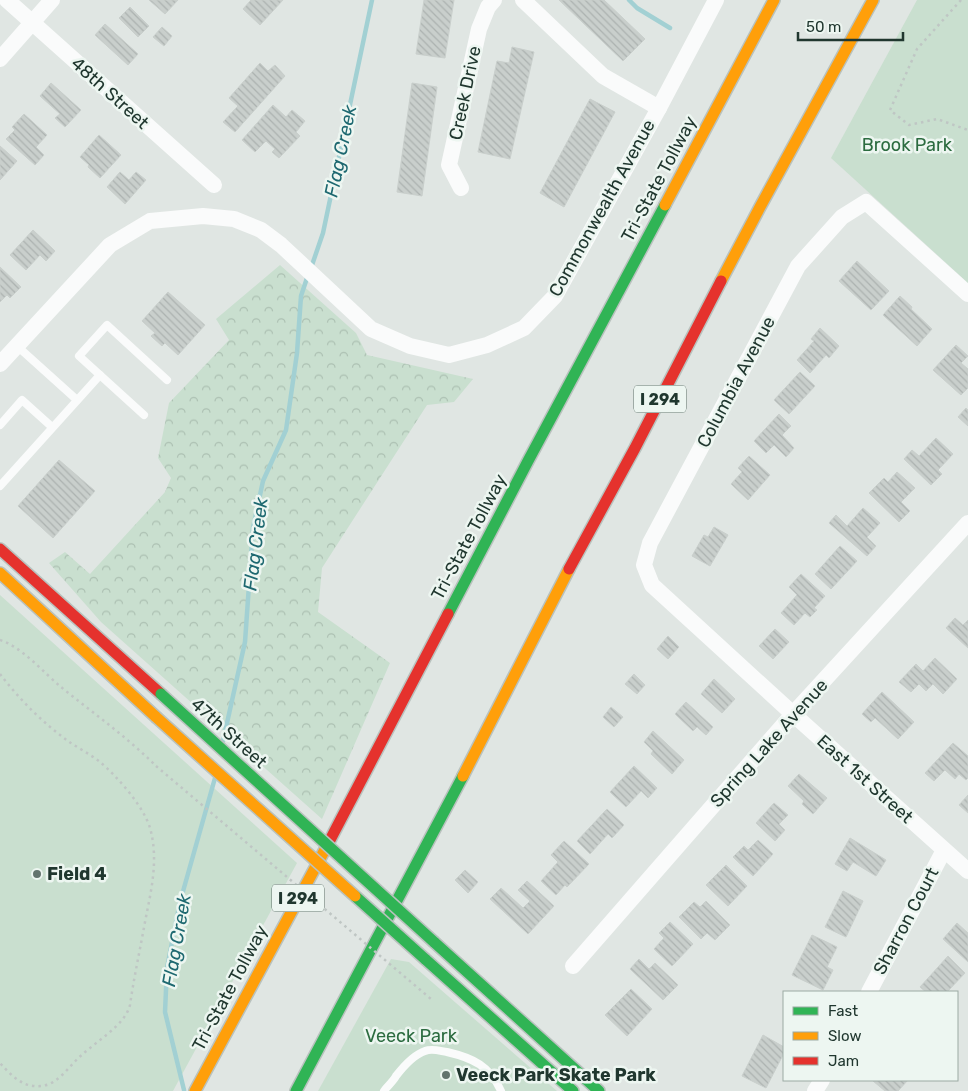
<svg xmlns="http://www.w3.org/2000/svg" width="968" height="1091" font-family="Rubik,sans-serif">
<defs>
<pattern id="forest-crowns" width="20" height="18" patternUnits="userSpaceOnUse" patternTransform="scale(1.25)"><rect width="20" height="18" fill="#c9dfcf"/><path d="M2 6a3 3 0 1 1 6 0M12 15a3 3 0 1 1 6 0" fill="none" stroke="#acc0b2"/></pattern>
<pattern id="building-back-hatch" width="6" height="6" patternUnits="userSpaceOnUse" patternTransform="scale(1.25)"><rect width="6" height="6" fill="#c9cfcc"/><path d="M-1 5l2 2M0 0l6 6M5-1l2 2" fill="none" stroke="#acb2b0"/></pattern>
</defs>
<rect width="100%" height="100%" fill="#e0e6e3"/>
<!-- green -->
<g fill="#c9dfcf">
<polygon points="917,0 968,0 968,283 831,158"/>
<polygon points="0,595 297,863 173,1091 0,1091"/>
<polygon points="391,959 409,962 557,1091 318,1091"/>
</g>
<!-- forest -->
<polygon fill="url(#forest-crowns)" points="280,265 356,333 367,355 473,379 454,402 427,405 322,568 318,612 390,663 322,819 101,622 49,563 65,552 90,574 165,492 171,478 158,458 169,403 229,340 216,319"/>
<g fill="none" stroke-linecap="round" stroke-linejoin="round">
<!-- stream -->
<g stroke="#a2d0d3" stroke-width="4.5">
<polyline points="629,0 637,8 670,28"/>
<polyline points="311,268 323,233 372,0"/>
<polyline points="223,741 245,642 253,528 263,481 286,430 297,353 301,296 308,275"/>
<polyline points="184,1090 165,1012 167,968 180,902 215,778"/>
</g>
</g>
<!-- building -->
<g fill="url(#building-back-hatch)" stroke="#c9cfcc">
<polygon points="149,0 178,0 165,14"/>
<polygon points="251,0 283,0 260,25 243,9"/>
<polygon points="424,0 454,0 445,58 416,54"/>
<polygon points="559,0 604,0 645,39 623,61"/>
<polygon points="130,7 149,26 138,37 119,18"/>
<polygon points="105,24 138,54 128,65 95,35"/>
<polygon points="162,27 172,36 164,46 153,37"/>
<polygon points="512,47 534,52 510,159 478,152 497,61 509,63"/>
<polygon points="260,63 268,71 275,65 285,76 235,132 223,122 238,106 229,98"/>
<polygon points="51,83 81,110 65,127 55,118 60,114 40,96"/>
<polygon points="412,83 437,87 422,196 397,192"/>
<polygon points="590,99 615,112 564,207 540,193"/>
<polygon points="273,105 286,117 292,110 305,121 296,132 300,136 279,158 272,152 275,149 266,141 255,152 242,140"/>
<polygon points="24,114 47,135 36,147 44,155 35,165 6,139 15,130 12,127"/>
<polygon points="99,135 121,155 100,178 88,167 89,165 80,157"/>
<polygon points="0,146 17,161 0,180"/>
<polygon points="120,172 129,180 136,172 146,180 125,204 107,187"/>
<polygon points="33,230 55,251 46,261 40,255 26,270 10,255"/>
<polygon points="857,261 889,291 871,310 839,281"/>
<polygon points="0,267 21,287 10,298 7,295 0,302"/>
<polygon points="168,292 205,325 178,355 165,343 162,346 151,336 155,333 142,321"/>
<polygon points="900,296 912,307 911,309 932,329 917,346 883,315"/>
<polygon points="820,328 839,346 829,358 826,355 810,373 797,360 814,341 811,339"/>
<polygon points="956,345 968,356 961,363 968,369 968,388 961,395 933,370"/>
<polygon points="800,372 815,386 789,414 774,400"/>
<polygon points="966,408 968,410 968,426 958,417"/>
<polygon points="779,414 791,426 782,435 794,448 786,457 774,445 766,453 754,441"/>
<polygon points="936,438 953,454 938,470 942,474 931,485 904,459 912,450 919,456"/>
<polygon points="749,456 770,475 748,500 731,484 742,472 738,468"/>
<polygon points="59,460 95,491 53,538 18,506"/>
<polygon points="897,472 915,488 901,502 910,511 899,522 869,493 884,478 888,482"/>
<polygon points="863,508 880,523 867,537 876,546 867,556 829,523 836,515 847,526"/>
<polygon points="714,527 728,535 710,566 692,556 704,535 708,537"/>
<polygon points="840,546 857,561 831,589 815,574"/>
<polygon points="801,574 825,596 814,608 817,610 810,617 805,613 794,625 781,613 797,595 789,587"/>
<polygon points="955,618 963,625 968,620 968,648 946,628"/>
<polygon points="775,629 789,642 773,659 759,646"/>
<polygon points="668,636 679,647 668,659 657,649"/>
<polygon points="935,658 957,679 943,694 933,684 926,691 919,684 911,692 899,682 916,664 923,671"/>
<polygon points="634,674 645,685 637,694 625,684"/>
<polygon points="714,679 735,699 722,713 701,694"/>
<polygon points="882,692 914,722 898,739 875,718 871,722 862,714"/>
<polygon points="686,702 713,727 706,735 697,727 693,731 675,714"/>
<polygon points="611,707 623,717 614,727 603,717"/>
<polygon points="653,731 684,760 672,774 651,754 653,751 644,742"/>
<polygon points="953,743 968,756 968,778 966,780 959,774 955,779 945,770 934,781 925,773"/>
<polygon points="634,766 657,788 648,798 641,791 626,807 610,792"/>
<polygon points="799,774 827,798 813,814 802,804 804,801 788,786"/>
<polygon points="968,795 968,813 959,805"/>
<polygon points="774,803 788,815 779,824 785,830 775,841 756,823"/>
<polygon points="607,809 624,825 612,838 608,834 590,854 577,841"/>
<polygon points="850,838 886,860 876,876 853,862 847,871 835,864"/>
<polygon points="758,840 773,854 753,876 733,857 744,846 748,850"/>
<polygon points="564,841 589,864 567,887 565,885 556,895 541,881 558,862 551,855"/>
<polygon points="726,865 747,886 728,906 706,885"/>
<polygon points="465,870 478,882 468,893 455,880"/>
<polygon points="527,881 554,906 528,934 490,899 501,888 523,908 530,901 518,890"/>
<polygon points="843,891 863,901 846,937 825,927"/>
<polygon points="706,901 730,925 715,940 707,933 701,939 679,917 694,902 700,907"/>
<polygon points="670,922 693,944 672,966 654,949 664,938 659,933"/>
<polygon points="957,923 968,933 968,962 943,939"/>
<polygon points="812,935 837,947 827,967 833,970 823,990 792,975"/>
<polygon points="948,956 965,973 947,992 926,992 920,987"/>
<polygon points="639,959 649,969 655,963 678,985 663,1000 630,969"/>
<polygon points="631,989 652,1009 627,1036 605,1015"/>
<polygon points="763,1035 784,1047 784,1053 766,1088 742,1076"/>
<polygon points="874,1080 908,1080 898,1091 885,1091 873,1081"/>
</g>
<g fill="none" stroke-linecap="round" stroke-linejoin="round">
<defs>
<g id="fast">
<polyline points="448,614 528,461 665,205"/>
<polyline points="434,942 599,1091"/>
<polyline points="425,959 573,1091"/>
<polyline points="296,1091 463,776"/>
</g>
<g id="slow">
<polyline points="665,205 774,0"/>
<polyline points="721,281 760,207 873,0"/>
<polyline points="0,573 156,717"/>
<polyline points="463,776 569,569"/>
<polyline points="195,1091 329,842"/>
</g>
<g id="jam">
<polyline points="0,549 161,694"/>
<polyline points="569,569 635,448 721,281"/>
<polyline points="329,842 448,614"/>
</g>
</defs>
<!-- fast casing -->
<use href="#fast" stroke="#b9c2be" stroke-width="14"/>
<!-- slow casing -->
<use href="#slow" stroke="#b9c2be" stroke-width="14"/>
<!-- jam casing -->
<use href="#jam" stroke="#b9c2be" stroke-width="14"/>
<!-- path -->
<g stroke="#bfc6c4" stroke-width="2.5" stroke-dasharray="2.5 4" stroke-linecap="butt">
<polyline points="961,0 917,49 890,110 909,125 937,119 968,130"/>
<path d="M 0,640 C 22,647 43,672 61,687 C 93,713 127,737 156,766"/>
<path d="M 0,674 C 19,699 43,723 68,741 C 78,748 90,754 100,762 C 117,776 144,807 150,828 C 159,860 151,891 145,922 C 140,950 134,977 130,1005 C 125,1025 98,1040 83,1054 C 73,1062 66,1073 56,1080 C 50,1085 41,1087 34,1086 C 20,1085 9,1073 0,1063"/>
</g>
<!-- lane -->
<g stroke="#fafbfb" stroke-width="8">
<polyline points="17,346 77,400"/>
<polyline points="144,415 79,356 107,325 167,380"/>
<polyline points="0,425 22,400 52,427"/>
<polyline points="0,486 100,375"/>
<path d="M 384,1091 C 387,1086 393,1082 396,1076 C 403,1067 413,1055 425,1051 C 432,1048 440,1051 447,1052 C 473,1058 490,1066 501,1091"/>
</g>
<!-- street -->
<g stroke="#fafbfb" stroke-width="16">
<polyline points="7,0 214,185"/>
<polyline points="523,0 603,76 659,108"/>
<polyline points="0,59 52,0"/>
<polyline points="461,188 449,165 479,29 488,7 494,0"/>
<polyline points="968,294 866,202 842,217 798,266 650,543 644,565 652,585 793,714 968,871"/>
<polyline points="0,364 110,245 150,221 203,216 234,219 261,230 281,245 371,329 410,346 449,355 487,345 524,328 555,296 659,108 716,0"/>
<polyline points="573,966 793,714 968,523"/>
<polyline points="869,992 944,850"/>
<polyline points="815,1091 822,1080"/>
</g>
<!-- fast -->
<use href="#fast" stroke="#30b455" stroke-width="11"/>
<!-- slow -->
<use href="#slow" stroke="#ff9f0a" stroke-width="11"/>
<!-- jam -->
<use href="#jam" stroke="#e5322d" stroke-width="11"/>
<defs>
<g id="fast-bridge">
<polyline points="161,694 434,942"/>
<polyline points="355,896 425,959"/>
</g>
<polyline id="slow-bridge" points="156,717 355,896"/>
</defs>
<!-- fast-bridge casing -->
<use href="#fast-bridge" stroke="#b9c2be" stroke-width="14" stroke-linecap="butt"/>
<!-- slow-bridge casing -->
<use href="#slow-bridge" stroke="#b9c2be" stroke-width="14" stroke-linecap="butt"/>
<!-- path-bridge -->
<polyline stroke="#bfc6c4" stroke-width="2.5" stroke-dasharray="2.5 4" stroke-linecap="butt" points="156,766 431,999"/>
<!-- fast-bridge -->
<use href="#fast-bridge" stroke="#30b455" stroke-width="11"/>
<!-- slow-bridge -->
<use href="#slow-bridge" stroke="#ff9f0a" stroke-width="11"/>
</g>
<!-- markers -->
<g fill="#63746e" stroke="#edf6f1" stroke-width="2">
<circle cx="37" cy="874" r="5"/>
<circle cx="446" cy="1075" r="5"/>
</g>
<g text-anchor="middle" stroke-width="5" stroke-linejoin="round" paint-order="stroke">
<!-- shield labels -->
<g fill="#edf6f1" stroke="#5e7069" stroke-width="1">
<rect x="634" y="385.5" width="52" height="27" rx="4"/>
<rect x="272" y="884.5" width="52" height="27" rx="4"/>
</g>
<g font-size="16" font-weight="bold" fill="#20372f">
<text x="660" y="405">I 294</text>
<text x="298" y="904">I 294</text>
</g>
<!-- street labels -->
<g font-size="18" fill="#20372f" stroke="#edf6f1">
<text transform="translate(110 93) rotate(42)" y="6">48th Street</text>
<text transform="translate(465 93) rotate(-78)" y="6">Creek Drive</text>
<text transform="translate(659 179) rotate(-62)" y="6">Tri-State Tollway</text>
<text transform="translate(602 208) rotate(-61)" y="6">Commonwealth Avenue</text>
<text transform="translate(736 382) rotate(-62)" y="6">Columbia Avenue</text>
<text transform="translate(469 537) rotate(-62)" y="6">Tri-State Tollway</text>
<text transform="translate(229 733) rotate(42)" y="6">47th Street</text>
<text transform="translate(769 743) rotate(-48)" y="6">Spring Lake Avenue</text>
<text transform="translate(865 779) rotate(42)" y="6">East 1st Street</text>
<text transform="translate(906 921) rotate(-62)" y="6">Sharron Court</text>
<text transform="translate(230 988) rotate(-62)" y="6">Tri-State Tollway</text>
</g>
<!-- park labels -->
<g font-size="18" fill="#2c6c40" stroke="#edf6f1">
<text x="907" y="151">Brook Park</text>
<text x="411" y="1042">Veeck Park</text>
</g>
<!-- poi labels -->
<g font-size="18" font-weight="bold" fill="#20372f" stroke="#edf6f1" text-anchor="start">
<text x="47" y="880">Field 4</text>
<text x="456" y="1081">Veeck Park Skate Park</text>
</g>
<!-- water labels -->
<g font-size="19" font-style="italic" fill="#1d6870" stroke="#edf6f1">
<text transform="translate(340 151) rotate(-78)" y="7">Flag Creek</text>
<text transform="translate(255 544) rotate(-83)" y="7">Flag Creek</text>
<text transform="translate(176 940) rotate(-80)" y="7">Flag Creek</text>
</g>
</g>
<!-- legend -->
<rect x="783" y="991" width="175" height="90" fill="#edf6f1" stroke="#9baaa3"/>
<rect x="793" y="1007" width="25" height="8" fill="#30b455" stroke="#9baaa3"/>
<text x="828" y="1016" font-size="15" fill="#20372f">Fast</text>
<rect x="793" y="1032" width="25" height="8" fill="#ff9f0a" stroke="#9baaa3"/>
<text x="828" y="1041" font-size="15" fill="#20372f">Slow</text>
<rect x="793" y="1057" width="25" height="8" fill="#e5322d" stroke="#9baaa3"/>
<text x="828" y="1066" font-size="15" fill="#20372f">Jam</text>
<!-- scale -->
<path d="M798 32v8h105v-8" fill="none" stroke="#20372f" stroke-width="2.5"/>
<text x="806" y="32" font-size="15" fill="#20372f" stroke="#edf6f1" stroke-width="4" paint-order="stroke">50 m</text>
</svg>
